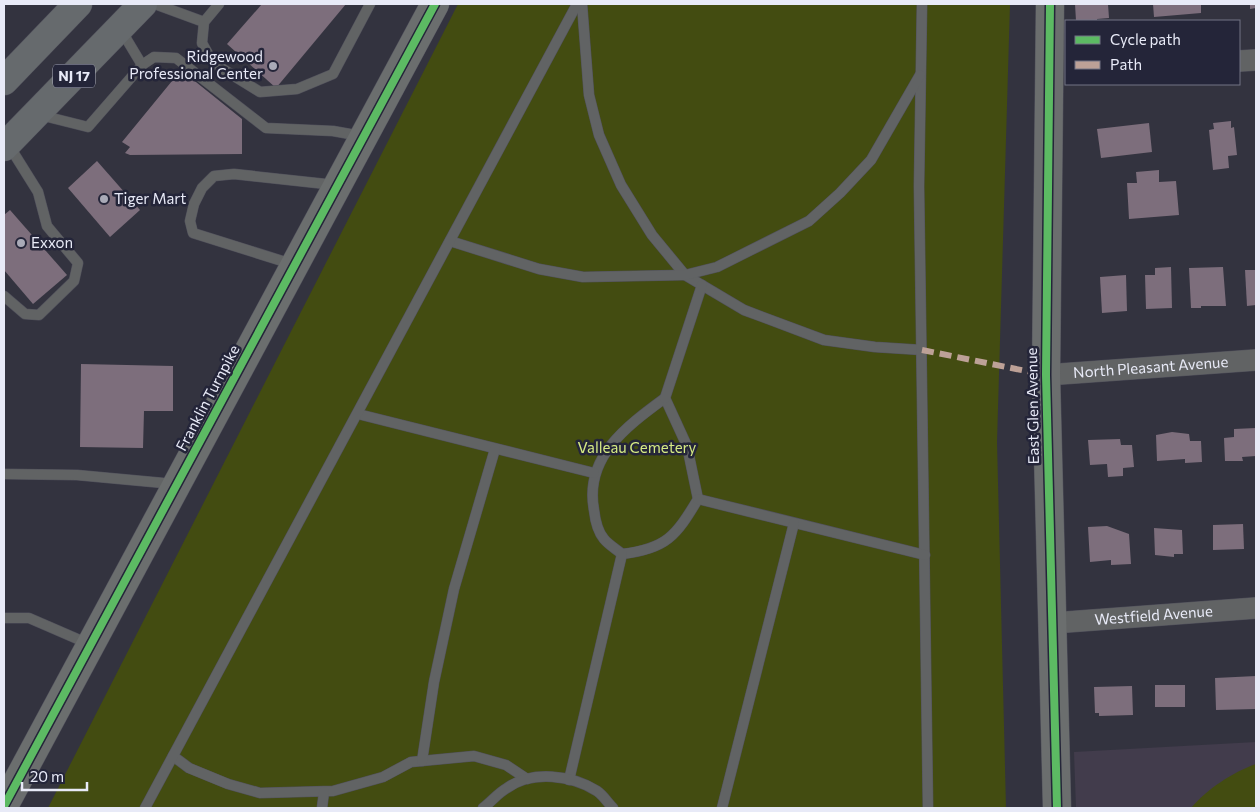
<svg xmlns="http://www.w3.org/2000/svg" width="1260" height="812" font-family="Commissioner,sans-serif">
<rect width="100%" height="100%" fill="#33333f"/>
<!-- education -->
<polygon fill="#423c4c" points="1256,742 1256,808 1076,808 1074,752"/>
<!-- green -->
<g fill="#434c11">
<polygon points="458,4 1010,4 997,442 1006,808 48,808"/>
<path d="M 1256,764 L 1256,808 L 1191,808 C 1207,789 1233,772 1256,764 Z"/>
</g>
<!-- building -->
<g fill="#7d6e7c">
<polygon points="262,4 346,4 276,88 227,44"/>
<polygon points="1075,4 1108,4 1109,18 1097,19 1097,21 1076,21"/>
<polygon points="1153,4 1201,4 1201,13 1154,17"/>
<polygon points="1250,4 1256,4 1256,8 1250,9"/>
<polygon points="181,70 242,119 242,154 130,155 125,153 130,147 122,142"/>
<polygon points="1231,121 1231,128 1234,127 1237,155 1228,156 1229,168 1213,170 1209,130 1214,129 1213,123"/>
<polygon points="1149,123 1152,152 1101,158 1097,129"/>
<polygon points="97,161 140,210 110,237 68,188"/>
<polygon points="1159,170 1159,182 1176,181 1179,215 1129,219 1127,183 1137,183 1136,172"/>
<polygon points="10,210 67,275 33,304 4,270 4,215"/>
<polygon points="1171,267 1172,308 1146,309 1145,275 1155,275 1155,268"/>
<polygon points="1223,267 1226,306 1201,306 1201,308 1191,308 1189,268"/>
<polygon points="1245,270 1256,270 1256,305 1247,306"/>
<polygon points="1126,275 1127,311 1102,313 1100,277"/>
<polygon points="81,364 173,366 173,411 144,411 143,448 80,447"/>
<polygon points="1256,428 1256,456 1242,457 1243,461 1225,461 1224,438 1234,437 1234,429"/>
<polygon points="1172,432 1189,434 1190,441 1201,441 1202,462 1185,463 1185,459 1157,461 1156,435"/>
<polygon points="1120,439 1121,445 1132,445 1134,467 1123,468 1123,476 1108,477 1107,464 1090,465 1088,440"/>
<polygon points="1243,524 1244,549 1213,550 1213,525"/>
<polygon points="1107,526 1129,534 1131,564 1111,565 1111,560 1090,562 1088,527"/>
<polygon points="1154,528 1182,530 1183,554 1174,554 1174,557 1155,555"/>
<polygon points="1256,676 1256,709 1216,710 1215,678"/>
<rect x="1155" y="685" width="30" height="22"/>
<polygon points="1132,686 1133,715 1099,716 1099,713 1095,713 1094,687"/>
</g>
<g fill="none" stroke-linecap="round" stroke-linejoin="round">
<defs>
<g id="lane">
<polyline points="155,4 204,22"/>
<polyline points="219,4 204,22 202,43 213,63 260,92 297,89 333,74 370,4"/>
<polyline points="582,4 589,95 599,135 621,185 652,235 685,275 744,310 824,340 875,347 922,350"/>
<polyline points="922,4 919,186 928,808"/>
<polyline points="121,30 142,65"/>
<polyline points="40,115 88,127 142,65 154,57 176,58 266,128 333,131 361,136"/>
<polyline points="450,241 539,269 583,277 685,275 717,267 809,221 840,193 871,160 920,75"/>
<polyline points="295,265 193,233 190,221 194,204 202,188 214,176 234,174 335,185"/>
<polyline points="4,296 25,314 39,315 74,281 78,263 47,226 38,192 8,144"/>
<path d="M 665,398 L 687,446 L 698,499 C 676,536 666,549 622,554 C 616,549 609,545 604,539 C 598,532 595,519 594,510 C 584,457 627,426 665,398 Z"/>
<polyline points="665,398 702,285"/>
<polyline points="358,414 594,473"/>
<polyline points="4,474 77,475 174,484"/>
<polyline points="698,499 925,555"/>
<polyline points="4,618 29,618 89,644"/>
<polyline points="173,756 189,768 228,784 260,793 333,791 383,777 411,762 474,756 506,765 527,779"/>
<polyline points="422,761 434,682 454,589 495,449"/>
<polyline points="569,780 622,554"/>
<polyline points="145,808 577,4"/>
<polyline points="322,808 324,792"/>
<path d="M 483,808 C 491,802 498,793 507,788 C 532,770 572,775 597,791 C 603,795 608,803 613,808"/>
<polyline points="722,808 794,523"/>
</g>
<g id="street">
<polyline points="1239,61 1256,60"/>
<path id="s1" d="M 1046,375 L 1256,360"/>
<path id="s2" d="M 1053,623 L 1256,608"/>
</g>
<g id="secondary">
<polyline points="1050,4 1046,375 1057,808"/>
<polyline points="4,806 435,4"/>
</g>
<g id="highway">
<polyline points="4,81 78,4"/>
<polyline points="4,147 143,4"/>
</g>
</defs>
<!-- lane casing -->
<use href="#lane" stroke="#51515c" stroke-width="11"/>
<!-- street casing -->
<use href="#street" stroke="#51515c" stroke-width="22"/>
<!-- secondary casing -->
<use href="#secondary" stroke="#51515c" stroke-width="29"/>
<!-- highway casing -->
<use href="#highway" stroke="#51515c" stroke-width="29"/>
<!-- lane -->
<use href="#lane" stroke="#616364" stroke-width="10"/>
<!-- street -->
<use href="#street" stroke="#616364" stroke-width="21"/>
<!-- secondary -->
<use href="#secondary" stroke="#6b6e6e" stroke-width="28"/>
<!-- highway -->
<use href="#highway" stroke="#666a6d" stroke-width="28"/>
<!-- quiet -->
<polyline stroke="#bda197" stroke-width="6" stroke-dasharray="12 6" stroke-linecap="butt" points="922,350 1046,375"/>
<defs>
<g id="cycleway">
<polyline points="1050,4 1046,375 1057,808"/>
<polyline points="4,806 435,4"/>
</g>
</defs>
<!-- cycleway casing -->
<use href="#cycleway" stroke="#242539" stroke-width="11"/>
<!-- cycleway -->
<use href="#cycleway" stroke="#5cba63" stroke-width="8"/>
</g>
<!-- markers -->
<g fill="#a9aab7" stroke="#242539" stroke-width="2">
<circle cx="273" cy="66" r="5"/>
<circle cx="104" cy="199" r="5"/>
<circle cx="21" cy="243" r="5"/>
</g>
<g text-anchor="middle" stroke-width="5" stroke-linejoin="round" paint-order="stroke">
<!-- shield labels -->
<rect fill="#242539" stroke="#adafbe" stroke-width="1" x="53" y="64.5" width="42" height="23" rx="4"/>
<g font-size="14" font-weight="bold" fill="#e8eaf7">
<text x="74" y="81">NJ 17</text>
</g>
<!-- poi labels -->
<g font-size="15" fill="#e8eaf7" stroke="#242539" text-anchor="start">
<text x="263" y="62" text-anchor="end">Ridgewood<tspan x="263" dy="17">Professional Center</tspan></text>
<text x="114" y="204">Tiger Mart</text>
<text x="31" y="248">Exxon</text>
</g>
<!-- street labels -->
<g font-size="15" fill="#e8eaf7" stroke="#242539">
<text dy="5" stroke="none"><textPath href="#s1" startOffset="105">North Pleasant Avenue</textPath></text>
<text transform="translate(208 398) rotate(-62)" y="5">Franklin Turnpike</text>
<text transform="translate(1033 406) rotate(-91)" y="5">East Glen Avenue</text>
<text dy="5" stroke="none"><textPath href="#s2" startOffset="101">Westfield Avenue</textPath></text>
</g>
<!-- park labels -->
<g font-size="15" fill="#d6eb84" stroke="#242539">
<text x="637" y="453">Valleau Cemetery</text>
</g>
</g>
<!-- border -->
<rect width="1260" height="812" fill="none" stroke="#e8eaf7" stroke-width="10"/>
<!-- legend -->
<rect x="1065" y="20" width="175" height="65" fill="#242539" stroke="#727485"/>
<rect x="1075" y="36" width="25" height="8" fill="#5cba63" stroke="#727485"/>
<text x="1110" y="45" font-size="15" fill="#e8eaf7">Cycle path</text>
<rect x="1075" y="61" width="25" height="8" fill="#bda197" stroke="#727485"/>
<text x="1110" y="70" font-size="15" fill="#e8eaf7">Path</text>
<!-- scale -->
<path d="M22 782v8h65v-8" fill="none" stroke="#e8eaf7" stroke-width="2.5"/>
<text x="30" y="782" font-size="15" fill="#e8eaf7" stroke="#242539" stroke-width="4" paint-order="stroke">20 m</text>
</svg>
